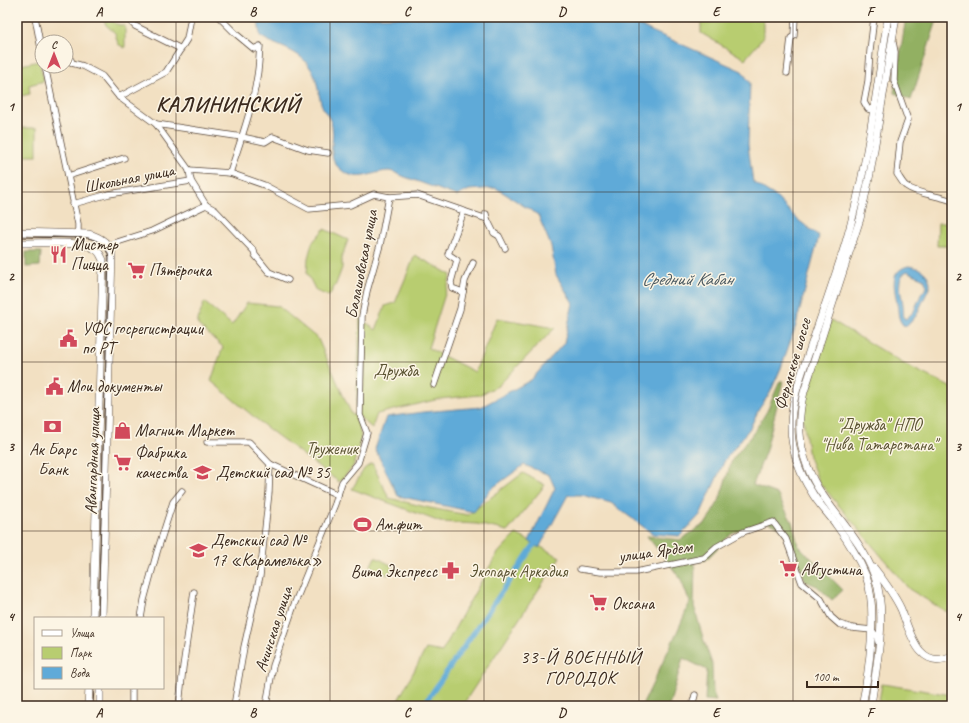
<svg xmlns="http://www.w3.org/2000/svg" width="969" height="723" font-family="Caveat,sans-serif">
<rect width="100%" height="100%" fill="#fcf5e5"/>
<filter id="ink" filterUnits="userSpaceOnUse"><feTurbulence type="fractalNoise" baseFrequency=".025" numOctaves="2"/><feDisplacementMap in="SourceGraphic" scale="8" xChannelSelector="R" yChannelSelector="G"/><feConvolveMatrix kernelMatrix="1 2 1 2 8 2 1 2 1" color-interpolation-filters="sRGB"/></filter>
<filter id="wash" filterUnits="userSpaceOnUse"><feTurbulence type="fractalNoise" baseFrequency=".012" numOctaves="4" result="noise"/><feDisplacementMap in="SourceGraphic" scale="16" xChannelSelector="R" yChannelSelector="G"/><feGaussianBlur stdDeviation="0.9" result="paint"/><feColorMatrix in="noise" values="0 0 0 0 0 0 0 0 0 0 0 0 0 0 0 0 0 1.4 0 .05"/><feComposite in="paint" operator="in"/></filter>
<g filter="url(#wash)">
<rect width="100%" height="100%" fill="#f2e0c2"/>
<!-- green -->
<g fill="#b8cd70" stroke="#7a7c47">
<polygon points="103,17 108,17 116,24 125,26 125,48 118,44 115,33 106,25"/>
<polygon points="698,17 763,17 763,38 745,59 701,33 701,21"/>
<polygon points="39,61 44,81 29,85 30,94 17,97 17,66"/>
<rect x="21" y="128" width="16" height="28"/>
<polygon points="938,223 949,223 949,246 937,246"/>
<polygon points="324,229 348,240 342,256 342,268 336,284 329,296 316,291 307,273 308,258 312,243"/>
<polygon points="415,255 451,275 428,348 475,372 497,318 555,328 498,386 479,395 439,399 377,414 372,428 357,415 361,437 353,467 339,482 266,427 211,381 223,347 198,325 198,320 204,302 232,325 247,303 278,306 318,339 352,415 356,414 360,318 376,330 385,306 395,303"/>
<polygon points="831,320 904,364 952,388 952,512 951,517 952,519 952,612 945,611 909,589 819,482 809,457 802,412"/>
<polygon points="372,463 389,498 430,508 468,515 523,473 545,485 508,531 477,524 440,522 352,489 364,469"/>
<polygon points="516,534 560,557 462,706 395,706 426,649 442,652 466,608 497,554"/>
<polygon points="375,557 393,566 388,575 370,567"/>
<polygon points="882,684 952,695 952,706 878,706"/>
</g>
<!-- forest -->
<g fill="#92b062" stroke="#666d40">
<polygon points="906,17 938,17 911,100 894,93"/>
<polygon points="26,252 41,252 40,266 26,267"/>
<polygon points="780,381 783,381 766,450 753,485 777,494 792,522 798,545 843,590 832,600 817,586 805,581 794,550 782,528 765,521 731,534 706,560 695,561 694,606 703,638 712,664 713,692 716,701 705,700 707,670 683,658 669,706 642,706 677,632 690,602 680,578 647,536 680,540 706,523 719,501 732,460 754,432 767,411"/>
</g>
<!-- water -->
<g fill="#5faad8" stroke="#4d6a7b" fill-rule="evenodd">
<path d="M 258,17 L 586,17 L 592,20 L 631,22 L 742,71 L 750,83 L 748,145 L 753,182 L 775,196 L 797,219 L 819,236 L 796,325 L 781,368 L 770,393 L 759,409 L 750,428 L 725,460 L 700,515 L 680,536 L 653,534 L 611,503 L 582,495 L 568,495 L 539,548 L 529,541 L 555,488 L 549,475 L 524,465 L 491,489 L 474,512 L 398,496 L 375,449 L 386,417 L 423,412 L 481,407 L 531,380 L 564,343 L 573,303 L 556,275 L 551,246 L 538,215 L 496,188 L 469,190 L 457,196 C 440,190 423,183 405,177 C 400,175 393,171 388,171 C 371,172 361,182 344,172 C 323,158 337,141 331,122 C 328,115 323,110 321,103 C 317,89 318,78 309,66 C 298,49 276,47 260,36 Z"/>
<path d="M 908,266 C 920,267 930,273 930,286 L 916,316 L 907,326 L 903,325 C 897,318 899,312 897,304 C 895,288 888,272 908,266 ZM 907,271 L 924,279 L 927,287 L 924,291 L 922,292 L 914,311 L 906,319 L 904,318 C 903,314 904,310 903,305 C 902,293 894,280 907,271 Z"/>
</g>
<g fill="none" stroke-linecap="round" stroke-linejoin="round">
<!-- canal -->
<polyline stroke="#5faad8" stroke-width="5" points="423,706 534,545"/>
</g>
</g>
<g filter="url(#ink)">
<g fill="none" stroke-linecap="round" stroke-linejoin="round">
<defs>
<g id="minor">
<polyline points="35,17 42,54"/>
<polyline points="126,17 135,26 181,49"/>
<path d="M 219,17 L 236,34 L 254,49 L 260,46 C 259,56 259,67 257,77 C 252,110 240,142 230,173"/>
<path d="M 893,42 L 895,52 L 894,81 L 908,120 L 900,142 L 897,174 C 900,178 903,184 906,186 C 918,195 939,195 952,201"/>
<polyline points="66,55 71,60 72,63 83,66 102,76 119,97 156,124 242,137 265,142 273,137 308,150 328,153"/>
<polyline points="45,66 78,224 78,233"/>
<polyline points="787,73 791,38 794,36 795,17"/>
<polyline points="119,97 166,72 187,39 191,17"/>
<polyline points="873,110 868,109 864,102 868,81 870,51 874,17"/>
<polyline points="156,124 189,170 191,181 206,205 215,210 254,251 255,255 269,272 288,280"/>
<polyline points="189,170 230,173 264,185 309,209 350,205 374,194 389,197 417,195 487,219"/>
<polyline points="68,176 124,158"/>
<polyline points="73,204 109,194 191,181"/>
<polyline points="486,214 487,219 494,233 499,236 505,248"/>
<polyline points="108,245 152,231 206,205"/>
<polyline points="463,292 452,288 451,282 457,260 448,254 464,211"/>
<polyline points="434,385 460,309 465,281 473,263"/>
<polyline points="207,442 249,442 270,464 338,495"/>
<polyline points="580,569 600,572 636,572 704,558 716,547 743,532 773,522 786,539 802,583 821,599 831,617 839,624 852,628 872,630 877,637 878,642"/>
<polyline points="141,618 144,600 157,552 173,502 182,491"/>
<polyline points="132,705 132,688"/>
<polyline points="179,706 183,667 194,592"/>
<polyline points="234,706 244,647 260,576 269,492 270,464"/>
<polyline points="266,706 273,666 294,605 335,504 342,482 358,463 367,433 360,415 362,316 367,291 380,245 389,197"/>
<polyline points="692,706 695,695"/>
</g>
<g id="major">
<path d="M 17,232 L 88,234 C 100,237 109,242 112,254 L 102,618"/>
<path d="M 17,243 C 33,243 81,241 93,248 C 99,251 100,254 103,260 L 93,618"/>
<path d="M 874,568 C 884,581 894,594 901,609 C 910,631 918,672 952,656"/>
<polyline points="88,706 89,688"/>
<polyline points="100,706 100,688"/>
<path d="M 862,706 C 869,672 878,608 866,576 C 859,559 848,541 837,526 C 829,514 818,504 811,491 C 799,473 791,448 791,426 C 791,400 802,373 810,349 C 822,314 834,280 845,245 C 867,171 876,93 888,17"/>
<path d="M 871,706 C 876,667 888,614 875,577 C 863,543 837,518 818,488 C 800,458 795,426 804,392 L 860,219 L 870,174 L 896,17"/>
</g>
</defs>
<!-- minor casing -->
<use href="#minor" stroke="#564537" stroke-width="7"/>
<!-- major casing -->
<use href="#major" stroke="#564537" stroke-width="8"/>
<!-- minor -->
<use href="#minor" stroke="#fff" stroke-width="5.5"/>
<!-- major -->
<use href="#major" stroke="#fff" stroke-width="7"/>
<!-- tram -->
<g stroke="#3b2a1e" stroke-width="1">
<path d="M 17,237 L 88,238 C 100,241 106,246 109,258 L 98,618"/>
<polyline points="93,706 94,688"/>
</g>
</g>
</g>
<!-- grid -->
<path fill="none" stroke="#3b2a1e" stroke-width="1" stroke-opacity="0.55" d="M 176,17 L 176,706M 330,17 L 330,706M 484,17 L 484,706M 639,17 L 639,706M 793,17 L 793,706M 17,192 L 952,192M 17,362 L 952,362M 17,531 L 952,531"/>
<!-- icons -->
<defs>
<symbol id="restaurant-bare" viewBox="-9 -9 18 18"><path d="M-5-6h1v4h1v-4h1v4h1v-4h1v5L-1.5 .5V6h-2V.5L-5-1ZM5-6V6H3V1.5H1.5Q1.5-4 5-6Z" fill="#d1495b" stroke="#fcf5e5" stroke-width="2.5" paint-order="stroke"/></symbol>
<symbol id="supermarket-bare" viewBox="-9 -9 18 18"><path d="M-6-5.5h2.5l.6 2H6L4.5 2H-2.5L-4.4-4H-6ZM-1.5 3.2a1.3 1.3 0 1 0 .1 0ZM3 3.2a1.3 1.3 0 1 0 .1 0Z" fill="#d1495b" stroke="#fcf5e5" stroke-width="2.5" paint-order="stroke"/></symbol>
<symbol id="civic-bare" viewBox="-9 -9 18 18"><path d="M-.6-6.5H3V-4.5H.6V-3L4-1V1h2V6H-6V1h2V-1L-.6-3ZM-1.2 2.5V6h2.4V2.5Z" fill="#d1495b" stroke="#fcf5e5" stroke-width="2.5" paint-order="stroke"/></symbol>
<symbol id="bank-bare" viewBox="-9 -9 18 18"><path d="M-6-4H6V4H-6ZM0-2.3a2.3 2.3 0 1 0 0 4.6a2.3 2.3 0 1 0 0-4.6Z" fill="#d1495b" stroke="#fcf5e5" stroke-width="2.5" paint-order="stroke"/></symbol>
<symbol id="shop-bare" viewBox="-9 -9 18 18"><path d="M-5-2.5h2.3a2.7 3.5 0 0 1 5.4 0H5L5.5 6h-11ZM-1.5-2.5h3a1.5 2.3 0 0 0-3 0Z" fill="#d1495b" stroke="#fcf5e5" stroke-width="2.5" paint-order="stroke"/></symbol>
<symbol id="school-bare" viewBox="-9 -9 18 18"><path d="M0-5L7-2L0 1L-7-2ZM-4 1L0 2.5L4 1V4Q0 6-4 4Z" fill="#d1495b" stroke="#fcf5e5" stroke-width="2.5" paint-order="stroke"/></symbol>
<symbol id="stadium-bare" viewBox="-9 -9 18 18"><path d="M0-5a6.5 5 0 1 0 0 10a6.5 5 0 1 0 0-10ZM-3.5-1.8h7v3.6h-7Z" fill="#d1495b" stroke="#fcf5e5" stroke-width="2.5" paint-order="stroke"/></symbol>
<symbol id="pharmacy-bare" viewBox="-9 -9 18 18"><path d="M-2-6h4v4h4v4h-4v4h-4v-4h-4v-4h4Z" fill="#d1495b" stroke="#fcf5e5" stroke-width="2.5" paint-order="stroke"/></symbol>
</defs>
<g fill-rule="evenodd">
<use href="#restaurant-bare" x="46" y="242" width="25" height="25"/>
<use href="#supermarket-bare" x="124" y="258" width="25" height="25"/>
<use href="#civic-bare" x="56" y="326" width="25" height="25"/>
<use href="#civic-bare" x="42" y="374" width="25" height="25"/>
<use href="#bank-bare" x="40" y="414" width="25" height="25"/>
<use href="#shop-bare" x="110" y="418" width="25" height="25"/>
<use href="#supermarket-bare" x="110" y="450" width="25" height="25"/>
<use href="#school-bare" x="190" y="460" width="25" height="25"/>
<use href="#stadium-bare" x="350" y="512" width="25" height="25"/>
<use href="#school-bare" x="186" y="538" width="25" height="25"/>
<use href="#supermarket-bare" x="776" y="556" width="25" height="25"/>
<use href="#pharmacy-bare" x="438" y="558" width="25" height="25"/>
<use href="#supermarket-bare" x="586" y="590" width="25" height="25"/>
</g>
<g text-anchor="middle" stroke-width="3" stroke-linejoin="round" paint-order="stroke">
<!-- street labels -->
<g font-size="17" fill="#3b2a1e" stroke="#fcf5e5">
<text transform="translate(129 178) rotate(-11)" y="6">Школьная улица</text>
<text transform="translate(361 264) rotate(-79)" y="6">Балашовская улица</text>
<text transform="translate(792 364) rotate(-74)" y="6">Фермское шоссе</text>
<text transform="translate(92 461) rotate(-88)" y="6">Авангардная улица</text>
<text transform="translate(655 551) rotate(-8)" y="6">улица Ярдем</text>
<text transform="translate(273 629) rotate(-72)" y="6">Ачинская улица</text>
</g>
<!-- poi labels -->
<g font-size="17" fill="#3b2a1e" stroke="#fcf5e5" text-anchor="start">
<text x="71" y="250">Мистер<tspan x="71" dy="20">Пицца</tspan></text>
<text x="149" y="276">Пятёрочка</text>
<text x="82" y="334">УФС госрегистрации<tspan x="82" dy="20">по РТ</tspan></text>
<text x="67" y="392">Мои документы</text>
<text x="135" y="436">Магнит Маркет</text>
<text x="53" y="455" text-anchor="middle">Ак Барс<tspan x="53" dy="20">Банк</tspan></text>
<text x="135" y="458">Фабрика<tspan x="135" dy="20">качества</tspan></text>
<text x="216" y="478">Детский сад № 35</text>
<text x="375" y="530">Ам.фит</text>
<text x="211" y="546">Детский сад №<tspan x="211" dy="20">17 «Карамелька»</tspan></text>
<text x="801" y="575">Августина</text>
<text x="437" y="577" text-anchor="end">Вита Экспресс</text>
<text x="612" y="609">Оксана</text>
</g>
<!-- park labels -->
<g font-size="17" fill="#5a5332" stroke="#fcf5e5">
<text x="396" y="376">Дружба</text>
<text x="879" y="430">"Дружба" НПО<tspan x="879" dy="20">"Нива Татарстана"</tspan></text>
<text x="332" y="454">Труженик</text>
<text x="518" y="577">Экопарк Аркадия</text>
</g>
<!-- water labels -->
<g font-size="18" font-style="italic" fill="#48575f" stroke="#fcf5e5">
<text x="687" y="285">Средний Кабан</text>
</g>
<!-- neighbourhood labels -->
<g font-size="18" letter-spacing="1" fill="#3b2a1e" stroke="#fcf5e5">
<text x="581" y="663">33-Й ВОЕННЫЙ<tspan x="581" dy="21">ГОРОДОК</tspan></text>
</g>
<!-- district labels -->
<g font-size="21" font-weight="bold" letter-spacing="1" fill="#3b2a1e" stroke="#fcf5e5">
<text x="228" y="111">КАЛИНИНСКИЙ</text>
</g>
</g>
<!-- margin -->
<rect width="969" height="723" fill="none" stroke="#fcf5e5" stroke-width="44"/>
<!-- legend -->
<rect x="34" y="617" width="130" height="72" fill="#fcf5e5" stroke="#afa495"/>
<rect x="42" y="630" width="20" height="6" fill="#ffffff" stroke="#afa495"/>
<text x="70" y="637" font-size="12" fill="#3b2a1e">Улица</text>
<rect x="42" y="647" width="20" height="12" fill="#b8cd70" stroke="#afa495"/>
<text x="70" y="657" font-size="12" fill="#3b2a1e">Парк</text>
<rect x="42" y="667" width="20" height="12" fill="#5faad8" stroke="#afa495"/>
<text x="70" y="677" font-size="12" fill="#3b2a1e">Вода</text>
<!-- north arrow -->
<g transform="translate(54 54)"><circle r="19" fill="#fcf5e5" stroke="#afa495"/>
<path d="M0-3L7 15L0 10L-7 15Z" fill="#d1495b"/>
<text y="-6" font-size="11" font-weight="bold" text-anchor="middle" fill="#3b2a1e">С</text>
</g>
<!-- scale -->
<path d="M807 681v6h71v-6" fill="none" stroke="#3b2a1e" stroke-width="2"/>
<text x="813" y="681" font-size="12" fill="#3b2a1e" stroke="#fcf5e5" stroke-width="3" paint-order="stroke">100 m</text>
<rect x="22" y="22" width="925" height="679" fill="none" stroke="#3b2a1e" stroke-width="1.5"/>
<g font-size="13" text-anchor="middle" font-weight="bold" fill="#3b2a1e">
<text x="99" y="16">A</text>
<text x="253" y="16">B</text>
<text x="407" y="16">C</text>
<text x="562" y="16">D</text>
<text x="716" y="16">E</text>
<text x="870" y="16">F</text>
<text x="11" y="111">1</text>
<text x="958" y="111">1</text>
<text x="11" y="281">2</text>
<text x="958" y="281">2</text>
<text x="11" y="451">3</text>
<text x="958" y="451">3</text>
<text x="11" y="621">4</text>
<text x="958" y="621">4</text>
<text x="99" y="717">A</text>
<text x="253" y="717">B</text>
<text x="407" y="717">C</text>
<text x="562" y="717">D</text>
<text x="716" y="717">E</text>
<text x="870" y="717">F</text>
</g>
</svg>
